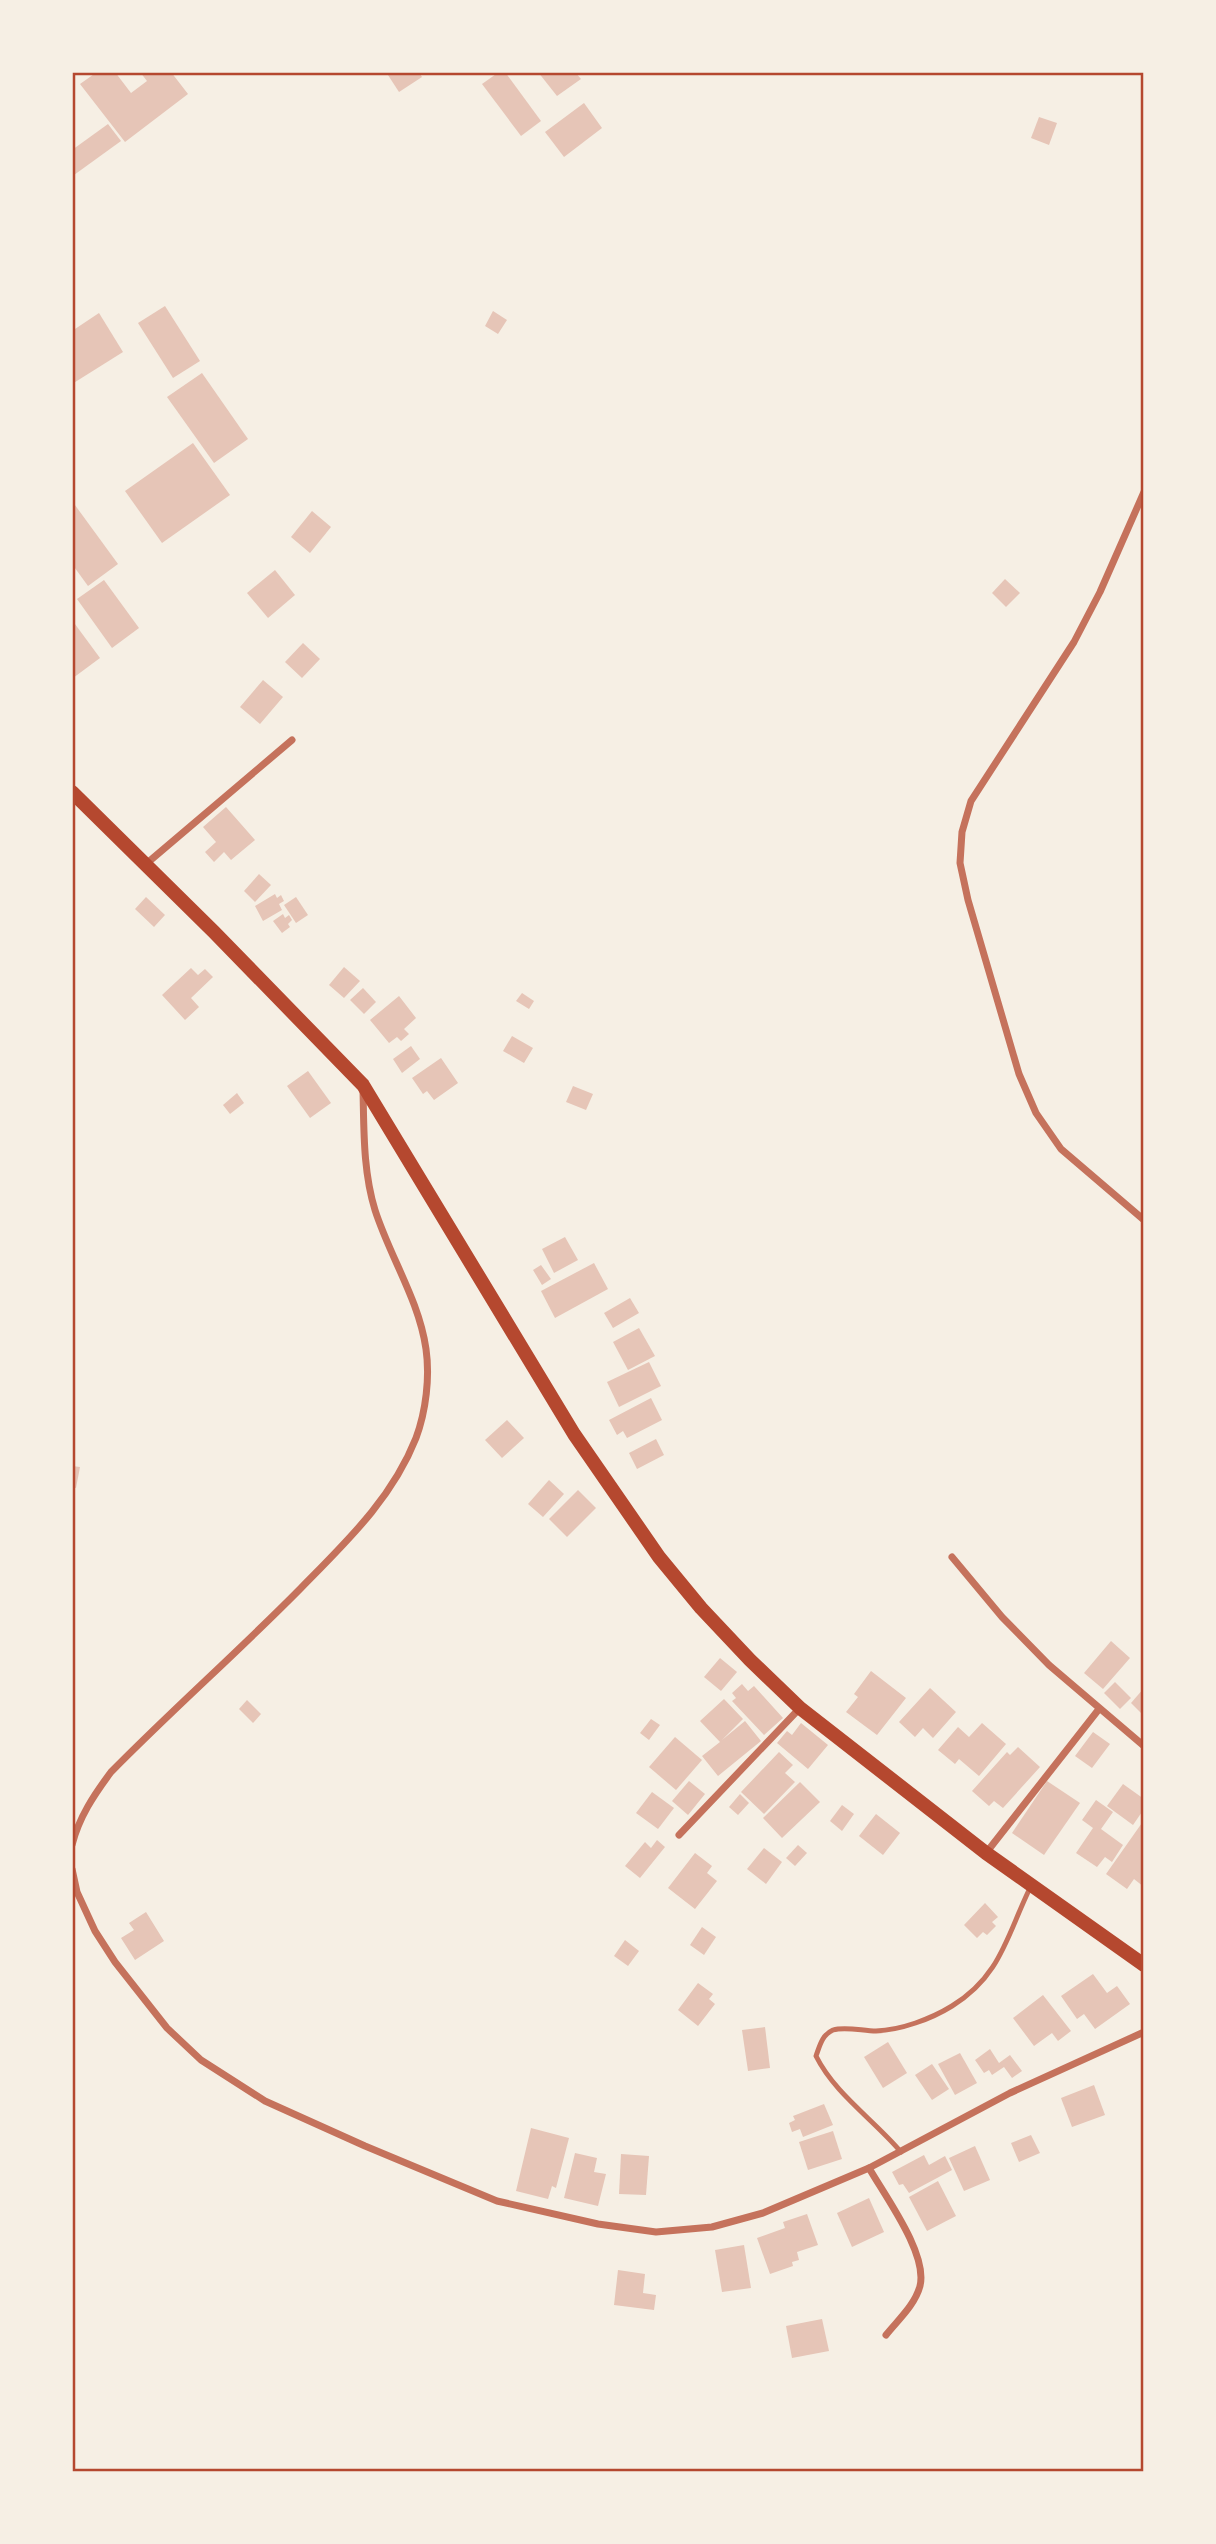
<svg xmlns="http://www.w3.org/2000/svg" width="1216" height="2544" font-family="Barlow,sans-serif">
<rect width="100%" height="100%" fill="#f6efe4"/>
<!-- building -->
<g fill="#e6c5b7">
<polygon points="97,72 115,72 131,93 147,81 140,72 171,72 188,94 125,142 80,84"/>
<polygon points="386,72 419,72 422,77 399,92"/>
<polygon points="499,72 505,72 541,121 521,136 482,84"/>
<polygon points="538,72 575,72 581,79 557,96"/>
<polygon points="584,103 602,128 564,157 545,132"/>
<polygon points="1039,117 1057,123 1049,145 1031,138"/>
<polygon points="108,124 121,141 74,175 72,171 72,150"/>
<polygon points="165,306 200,361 173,378 138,323"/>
<polygon points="493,311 507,320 498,334 485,326"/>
<polygon points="99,313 123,352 72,384 72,331"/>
<polygon points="202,373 248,439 214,463 167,397"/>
<polygon points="193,443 230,495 162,543 125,491"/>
<polygon points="72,501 118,564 88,586 72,564"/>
<polygon points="312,511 331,527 310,553 291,537"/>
<polygon points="275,570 295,595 268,618 247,593"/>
<polygon points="1005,579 1020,593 1006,607 992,593"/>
<polygon points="104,580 139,628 112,648 77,599"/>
<polygon points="72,620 100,658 73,678 72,677"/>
<polygon points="303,643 320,659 302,678 285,662"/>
<polygon points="263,680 283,697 260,724 240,707"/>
<polygon points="226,807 255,840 231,860 224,852 214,862 205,852 216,842 203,827"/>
<polygon points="259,874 271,885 255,902 244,891"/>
<polygon points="275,894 277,898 281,895 284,901 279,904 282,910 263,921 255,906"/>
<polygon points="146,897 165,915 154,927 135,909"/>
<polygon points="296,897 308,915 296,923 284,905"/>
<polygon points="283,914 285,918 289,915 292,920 288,924 290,927 282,933 273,921"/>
<polygon points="344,967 360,981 344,998 329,985"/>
<polygon points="191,968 198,975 205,969 213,977 191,998 199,1007 185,1020 162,995"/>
<polygon points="363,988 376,1002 364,1014 350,1000"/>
<polygon points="522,993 534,1001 529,1009 516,1001"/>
<polygon points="399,996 416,1018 404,1029 409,1034 401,1041 397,1037 389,1043 370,1020"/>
<polygon points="512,1036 533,1048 524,1063 503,1051"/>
<polygon points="411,1046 420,1059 402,1073 393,1059"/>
<polygon points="441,1058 458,1083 434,1100 427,1091 423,1094 412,1078"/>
<polygon points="308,1071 331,1103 310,1118 287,1086"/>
<polygon points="573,1086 593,1094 586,1110 566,1102"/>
<polygon points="237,1093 244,1103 230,1114 223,1105"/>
<polygon points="565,1237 578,1260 554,1273 542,1249"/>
<polygon points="594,1263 608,1289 555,1318 541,1291"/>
<polygon points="541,1265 551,1279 542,1285 533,1270"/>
<polygon points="630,1298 639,1313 613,1328 604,1313"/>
<polygon points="639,1328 655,1356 628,1370 613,1342"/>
<polygon points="649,1362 661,1386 619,1407 607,1382"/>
<polygon points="651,1398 662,1420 627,1438 623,1431 617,1435 609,1420"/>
<polygon points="507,1420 524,1438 502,1458 485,1440"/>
<polygon points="656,1439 664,1455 637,1469 629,1453"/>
<polygon points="72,1466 80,1467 76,1488 72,1487"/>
<polygon points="549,1480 564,1494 543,1517 528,1504"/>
<polygon points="578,1490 596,1508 567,1537 549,1519"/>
<polygon points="1111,1641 1130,1658 1103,1689 1084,1673"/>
<polygon points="720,1658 737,1672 721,1691 704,1677"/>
<polygon points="871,1671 906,1698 877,1735 846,1712 858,1697 854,1694"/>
<polygon points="1115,1682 1131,1698 1120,1709 1104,1693"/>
<polygon points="742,1684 748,1691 754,1686 783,1718 764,1735 732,1701 736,1698 732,1693"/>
<polygon points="930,1688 956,1712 933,1738 923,1728 915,1737 899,1722"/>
<polygon points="1144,1688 1144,1716 1131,1703"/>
<polygon points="724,1699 743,1719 722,1740 745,1721 761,1741 718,1776 702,1756 720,1742 700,1721"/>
<polygon points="247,1700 261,1714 253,1723 239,1709"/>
<polygon points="651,1719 660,1725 649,1740 640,1733"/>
<polygon points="801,1723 828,1745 808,1769 777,1743 787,1731 792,1735"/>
<polygon points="982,1723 1006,1744 979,1776 959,1759 955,1764 938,1750 958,1727 969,1737"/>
<polygon points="1093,1732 1110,1744 1092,1768 1075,1756"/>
<polygon points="675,1737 702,1760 676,1790 649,1767"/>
<polygon points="1018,1747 1040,1767 1003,1808 994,1801 989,1806 972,1791 1007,1752 1010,1755"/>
<polygon points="779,1752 793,1765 785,1773 795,1782 764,1814 741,1792"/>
<polygon points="689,1781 705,1794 688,1815 672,1801"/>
<polygon points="1047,1781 1080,1803 1044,1855 1012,1833"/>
<polygon points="800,1782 820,1802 782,1838 763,1818"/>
<polygon points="1123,1784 1144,1799 1144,1809 1133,1825 1107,1806"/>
<polygon points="652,1792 674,1808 658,1829 636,1813"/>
<polygon points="740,1794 749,1803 738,1815 729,1807"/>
<polygon points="1096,1800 1113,1812 1101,1829 1123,1845 1112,1862 1105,1857 1097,1867 1076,1853 1093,1828 1082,1820"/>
<polygon points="842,1805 854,1814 842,1831 830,1821"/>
<polygon points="876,1814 900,1833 883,1855 859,1836"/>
<polygon points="1144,1820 1144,1887 1134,1879 1127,1889 1106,1874"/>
<polygon points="657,1840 665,1847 640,1878 625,1866 645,1842 651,1848"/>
<polygon points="798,1845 807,1853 795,1866 786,1858"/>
<polygon points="764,1848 782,1862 766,1884 747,1869"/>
<polygon points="695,1853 712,1866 707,1873 717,1881 695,1909 668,1888"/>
<polygon points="985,1903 998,1917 992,1922 996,1926 987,1935 983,1932 977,1938 964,1925"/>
<polygon points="146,1912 164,1941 135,1960 121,1938 134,1930 129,1923"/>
<polygon points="702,1927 716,1937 704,1955 690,1945"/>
<polygon points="625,1940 639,1951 628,1966 614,1956"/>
<polygon points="1093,1974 1107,1993 1117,1986 1130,2004 1095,2029 1084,2014 1077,2019 1061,1996"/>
<polygon points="698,1983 713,1994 709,1999 715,2004 698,2026 678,2010"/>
<polygon points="1043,1995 1071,2031 1058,2041 1052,2033 1034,2046 1013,2018"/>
<polygon points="765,2027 770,2068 748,2071 742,2030"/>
<polygon points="888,2042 907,2073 883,2088 864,2057"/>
<polygon points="990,2049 999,2063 1010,2055 1022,2071 1012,2078 1004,2067 992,2075 989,2070 984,2073 975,2060"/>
<polygon points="960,2053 977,2083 955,2095 938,2064"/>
<polygon points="932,2064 949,2089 932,2100 915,2075"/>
<polygon points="1094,2085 1105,2115 1072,2127 1061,2098"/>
<polygon points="824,2104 833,2125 803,2137 800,2129 792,2132 789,2123 795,2120 793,2116"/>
<polygon points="531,2128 569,2138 556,2188 552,2186 548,2199 516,2191"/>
<polygon points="833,2131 842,2159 808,2170 799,2142"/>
<polygon points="1031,2135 1040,2153 1019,2162 1011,2143"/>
<polygon points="975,2146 990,2180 964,2191 949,2158"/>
<polygon points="575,2153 597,2158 594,2172 606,2174 598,2206 564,2198"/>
<polygon points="621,2154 649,2156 646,2195 619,2194"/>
<polygon points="924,2155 929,2165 945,2156 952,2170 909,2193 903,2184 899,2185 892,2172"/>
<polygon points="938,2181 956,2216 927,2231 909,2197"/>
<polygon points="869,2198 884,2232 852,2247 837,2213"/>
<polygon points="807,2214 818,2245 797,2252 799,2260 792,2262 793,2266 770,2274 757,2238 785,2228 783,2222"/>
<polygon points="744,2245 751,2288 722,2292 715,2250"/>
<polygon points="618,2270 645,2274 643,2293 656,2295 654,2310 614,2305"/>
<polygon points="822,2319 829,2351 792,2358 786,2326"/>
</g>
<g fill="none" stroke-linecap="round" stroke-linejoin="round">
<!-- service -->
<path stroke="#c5725c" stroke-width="5" d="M 901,2152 C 873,2119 835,2094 816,2056 C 820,2045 822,2035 833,2030 C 845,2026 863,2031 876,2031 C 901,2030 931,2019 952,2006 C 1001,1976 1007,1935 1030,1888"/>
<!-- minor -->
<g stroke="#c5725c" stroke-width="7">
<polyline points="1144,492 1100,592 1074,642 971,801 962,832 960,863 968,900 1019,1074 1036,1113 1061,1149 1144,1220"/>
<polyline points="146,864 292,740"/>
<polyline points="952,1557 1002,1617 1049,1665 1144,1746"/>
<polyline points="679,1835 800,1708"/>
<path d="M 72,1845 C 79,1817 94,1795 111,1772 C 173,1709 239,1651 301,1588 C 346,1542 392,1499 416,1438 C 426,1411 430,1377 426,1349 C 419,1300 390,1257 375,1210 C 363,1171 364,1130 363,1090"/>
<polyline points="986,1853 1099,1709"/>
<polyline points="72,1869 77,1892 95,1931 115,1962 167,2028 201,2060 265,2101 365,2146 497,2201 598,2224 656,2232 712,2227 763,2213 869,2168 1010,2093 1144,2032"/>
<path d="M 869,2168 C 885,2196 928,2254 920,2286 C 915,2305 898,2320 886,2335"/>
</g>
<!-- secondary -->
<polyline stroke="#b5482f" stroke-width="14" points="72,792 214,932 363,1085 574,1434 659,1557 701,1608 750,1660 800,1708 986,1853 1144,1965"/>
</g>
<!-- border -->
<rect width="1216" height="2544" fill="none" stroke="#f6efe4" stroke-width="147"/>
<rect x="74" y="74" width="1068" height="2396" fill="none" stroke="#b5482f" stroke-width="2.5"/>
</svg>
